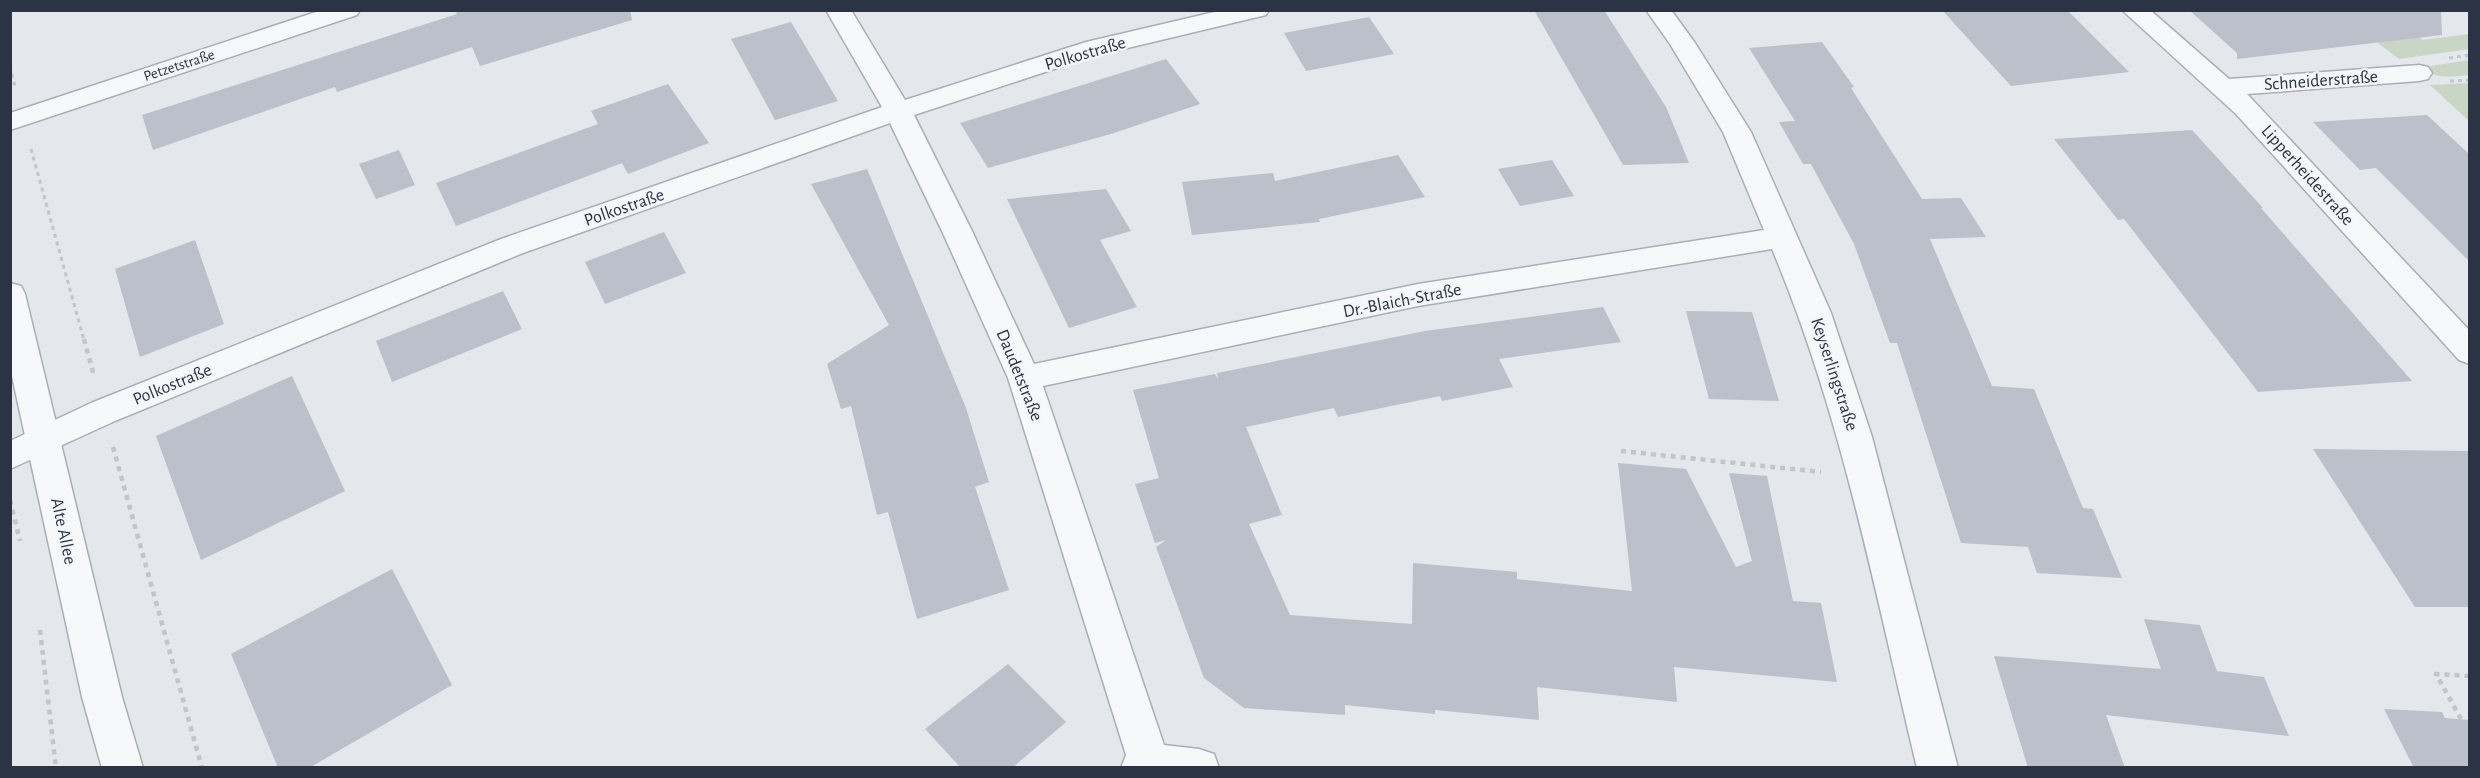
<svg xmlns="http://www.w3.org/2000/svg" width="2480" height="778" font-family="'Alegreya Sans',sans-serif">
<rect width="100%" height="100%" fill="#e4e7ec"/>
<!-- green -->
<g fill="#c9d6c5">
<polygon points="2336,11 2384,11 2423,40 2469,34 2469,49 2399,59"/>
<path d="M 2469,60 L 2469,75 C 2454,76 2435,81 2425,67 Z"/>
<polygon points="2469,83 2469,121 2430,85"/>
</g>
<!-- building -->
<g fill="#bbc0ca">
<polygon points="455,10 630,10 632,20 480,66 472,47 337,92 335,87 153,150 142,115 457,14"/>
<polygon points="1534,10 1604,10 1666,107 1689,163 1623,165"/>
<polygon points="1942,10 2067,10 2129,72 2011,86"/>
<polygon points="2189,10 2441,10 2442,35 2237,59 2237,53"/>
<polygon points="1369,17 1394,54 1306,71 1284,33"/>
<polygon points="791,22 838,101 775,120 731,39"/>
<polygon points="1822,42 1854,87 1851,88 1922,199 1961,198 1986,237 1930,239 1992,386 2034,389 2083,508 2093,509 2122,578 2037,573 2028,547 1961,543 1897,343 1890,343 1854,244 1811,164 1803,164 1779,122 1795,121 1749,48"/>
<polygon points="1166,59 1200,104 1111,134 988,168 960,123"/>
<polygon points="668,84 709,143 628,174 622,163 456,226 436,183 598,124 591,111"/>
<polygon points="2427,115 2469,154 2469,261 2376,168 2360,170 2313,122"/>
<polygon points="2192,130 2263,208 2261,208 2412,381 2258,392 2124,219 2118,220 2054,139"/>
<polygon points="399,150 415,185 376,199 359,164"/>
<polygon points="1398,155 1425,197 1319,219 1320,222 1192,235 1182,182 1273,173 1275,181"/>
<polygon points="1552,160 1574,196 1520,206 1498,169"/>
<polygon points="867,169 966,408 989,482 975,487 1009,590 917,619 888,512 877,515 851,406 841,409 827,364 889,325 811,184"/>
<polygon points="1106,189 1131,231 1100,240 1137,307 1069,328 1007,199"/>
<polygon points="664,232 686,273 605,304 585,262"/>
<polygon points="195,240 224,324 140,357 115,269"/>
<polygon points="503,291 522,329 392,382 376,341"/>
<polygon points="1603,307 1621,342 1499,359 1513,387 1442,401 1440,396 1338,417 1334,408 1246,427 1282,515 1249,524 1290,615 1412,624 1413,563 1517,572 1517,579 1632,591 1618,463 1686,469 1736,567 1752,561 1729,473 1767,476 1793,601 1821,603 1837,682 1674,667 1677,702 1537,687 1539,720 1435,710 1435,714 1345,705 1345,715 1244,708 1204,678 1156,547 1166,540 1155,543 1135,484 1159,478 1133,390 1215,374 1218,379 1217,373 1425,331"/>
<polygon points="1686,311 1752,312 1779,401 1709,399"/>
<polygon points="292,376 345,491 201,560 156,436"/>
<polygon points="2313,449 2469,451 2469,607 2415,607"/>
<polygon points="392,569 452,685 309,768 278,768 231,654"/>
<polygon points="2144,619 2200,625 2217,671 2264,677 2289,736 2106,715 2125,768 2028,768 1994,656 2161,669"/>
<polygon points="1008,664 1066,722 1012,768 961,768 925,729"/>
<polygon points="2384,709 2442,712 2445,718 2469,720 2469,768 2414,768"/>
</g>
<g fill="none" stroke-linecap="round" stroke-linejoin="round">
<defs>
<g id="minor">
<polygon points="322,10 360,10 357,15 10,130 10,113"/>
<path d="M 826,10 L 851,10 L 905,100 L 1086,42 L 1223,10 L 1269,10 L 1266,15 L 1094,56 L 914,115 L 972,231 L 1034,364 L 1418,284 L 1764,230 L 1723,132 L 1670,44 L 1646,10 L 1671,10 L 1695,43 L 1751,132 L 1831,313 L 1872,437 L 1958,768 L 1917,768 C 1875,593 1842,415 1772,249 L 1418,306 L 1043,386 L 1164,745 L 1199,749 L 1214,754 L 1219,768 L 1121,768 L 1126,755 L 1008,378 L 942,231 L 890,123 L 523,253 L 115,421 L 10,469 L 10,441 L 91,403 L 501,239 L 882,107 Z"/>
<polygon points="2122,10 2150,10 2229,79 2419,65 2428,67 2432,73 2428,79 2419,81 2247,94 2470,331 2470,364 2459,360 2236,114"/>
</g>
<polygon id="tertiary" points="10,283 21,286 25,294 122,697 143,768 102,768 82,697 10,367"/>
</defs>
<!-- minor casing -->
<use href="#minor" stroke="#a9aeb7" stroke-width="3"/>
<!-- tertiary casing -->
<use href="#tertiary" stroke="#a9aeb7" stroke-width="3"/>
<!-- path-far1 -->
<g stroke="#c2c5cb" stroke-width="3" stroke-dasharray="4 4" stroke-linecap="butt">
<polyline points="2449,58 2470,55"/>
<polyline points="10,66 15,87"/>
<polyline points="2450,81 2470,80"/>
<polyline points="31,149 84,340"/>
</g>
<!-- path -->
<g stroke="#c2c5cb" stroke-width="4.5" stroke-dasharray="5 5" stroke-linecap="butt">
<polyline points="84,339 94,376"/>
<polyline points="113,447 202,768"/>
<polyline points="1621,451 1821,472"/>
<polyline points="10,500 20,541"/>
<polyline points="40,630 56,768"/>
<polyline points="2461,719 2436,674 2470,676"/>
</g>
<!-- minor -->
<use href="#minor" fill="#f7f8fa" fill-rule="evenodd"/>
<!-- tertiary -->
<use href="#tertiary" fill="#f7f8fa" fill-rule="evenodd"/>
</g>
<g text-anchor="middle" stroke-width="5" stroke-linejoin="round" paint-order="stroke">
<!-- far-street labels -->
<g font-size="15" fill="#2b3445" stroke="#f4f6f9">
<text transform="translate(179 65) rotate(-18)" y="5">Petzetstraße</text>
</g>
<!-- street labels -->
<g font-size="18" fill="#2b3445" stroke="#f4f6f9">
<text transform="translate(1085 53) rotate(-16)" y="6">Polkostraße</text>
<text transform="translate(2321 80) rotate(-4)" y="6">Schneiderstraße</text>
<text transform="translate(2308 175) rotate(48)" y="6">Lipperheidestraße</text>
<text transform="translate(624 207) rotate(-19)" y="6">Polkostraße</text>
<text transform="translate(1402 300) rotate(-11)" y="6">Dr.-Blaich-Straße</text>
<text transform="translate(1835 374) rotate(72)" y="6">Keyserlingstraße</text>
<text transform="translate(1020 375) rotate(68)" y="6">Daudetstraße</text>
<text transform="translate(172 384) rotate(-22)" y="6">Polkostraße</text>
<text transform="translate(64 531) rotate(78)" y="6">Alte Allee</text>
</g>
</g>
<!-- border -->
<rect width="2480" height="778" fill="none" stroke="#2b3445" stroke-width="24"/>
</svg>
